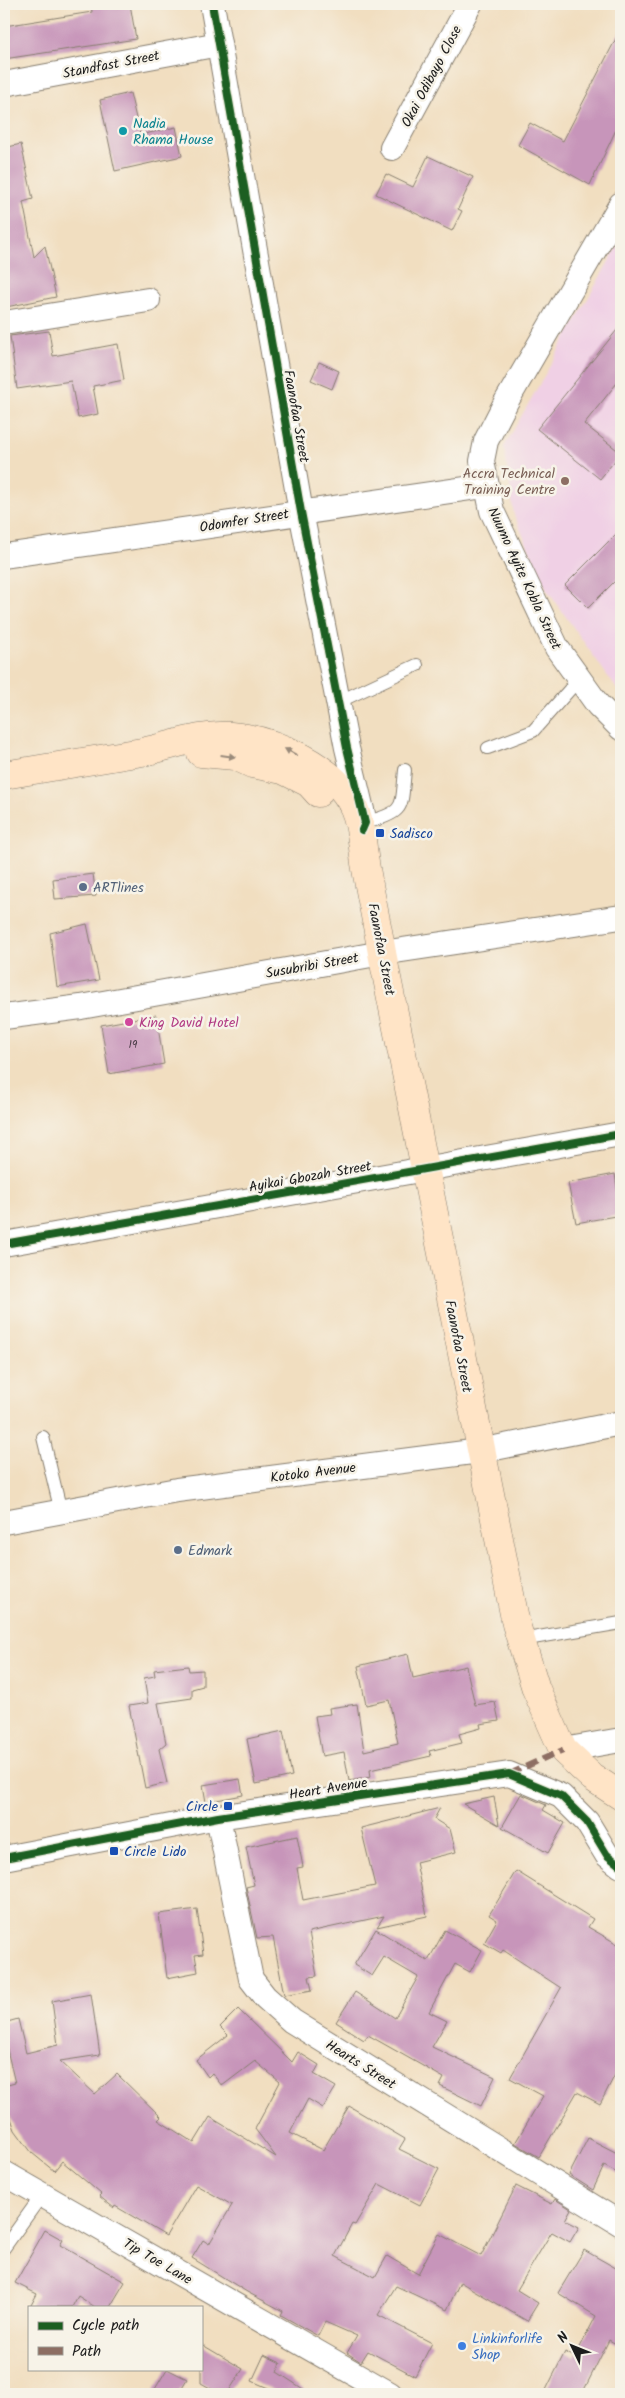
<svg xmlns="http://www.w3.org/2000/svg" width="625" height="2398" font-family="Kalam,sans-serif">
<rect width="100%" height="100%" fill="#f7f3e8"/>
<filter id="ink" filterUnits="userSpaceOnUse"><feTurbulence type="fractalNoise" baseFrequency=".02" numOctaves="2"/><feDisplacementMap in="SourceGraphic" scale="10" xChannelSelector="R" yChannelSelector="G"/><feConvolveMatrix kernelMatrix="1 2 1 2 8 2 1 2 1" color-interpolation-filters="sRGB"/></filter>
<filter id="wash" filterUnits="userSpaceOnUse"><feTurbulence type="fractalNoise" baseFrequency=".0096" numOctaves="4" result="noise"/><feDisplacementMap in="SourceGraphic" scale="20" xChannelSelector="R" yChannelSelector="G"/><feGaussianBlur stdDeviation="1.12" result="paint"/><feColorMatrix in="noise" values="0 0 0 0 0 0 0 0 0 0 0 0 0 0 0 0 0 1.4 0 .05"/><feComposite in="paint" operator="in"/></filter>
<g filter="url(#wash)">
<rect width="100%" height="100%" fill="#f1dec0"/>
<!-- built -->
<polygon fill="#f0d0e5" points="621,240 621,695 547,590 514,515 504,447"/>
<g id="blocks">
<!-- building -->
<g fill="#c795ba">
<polygon points="91,4 130,4 136,39 4,59 4,26 92,12"/>
<polygon points="621,29 621,119 590,185 518,145 530,123 563,141"/>
<polygon points="130,93 140,135 176,127 182,156 115,171 100,100"/>
<polygon points="21,144 33,199 23,202 34,257 45,246 56,297 6,307 4,296 4,148"/>
<polygon points="428,156 473,177 458,209 462,211 452,231 376,194 386,174 413,187"/>
<polygon points="621,325 621,378 584,424 621,453 600,479 537,429"/>
<polygon points="49,331 53,356 118,344 124,380 93,386 98,414 78,418 71,381 17,389 10,336"/>
<polygon points="319,362 339,371 332,389 311,380"/>
<polygon points="621,529 621,575 588,608 565,585"/>
<polygon points="93,874 96,896 55,899 53,879"/>
<polygon points="87,924 99,980 57,987 50,933"/>
<polygon points="156,1015 164,1064 109,1074 101,1025"/>
<polygon points="615,1174 621,1215 576,1223 568,1183"/>
<polygon points="408,1654 413,1678 466,1666 475,1705 495,1702 499,1721 480,1724 481,1728 459,1734 462,1743 429,1751 431,1756 370,1770 371,1777 349,1781 344,1752 322,1756 315,1716 330,1714 329,1708 357,1704 364,1751 398,1743 389,1700 366,1705 358,1666"/>
<polygon points="188,1666 189,1671 203,1670 203,1686 192,1689 192,1698 158,1703 166,1743 159,1749 167,1783 145,1788 129,1706 148,1703 144,1678 155,1676 154,1670"/>
<polygon points="283,1731 292,1776 256,1784 247,1739"/>
<polygon points="240,1779 243,1795 206,1802 203,1785"/>
<polygon points="521,1794 546,1805 543,1810 565,1823 548,1853 502,1827"/>
<polygon points="494,1797 499,1825 463,1804"/>
<polygon points="440,1808 434,1819 450,1829 456,1852 416,1862 427,1916 377,1927 384,1916 309,1932 317,1976 309,1977 312,1990 284,1995 273,1937 257,1938 246,1887 254,1885 246,1847 297,1836 303,1867 297,1868 303,1900 375,1886 361,1828"/>
<polygon points="516,1871 593,1919 588,1927 621,1946 621,2063 600,2104 577,2092 539,2157 515,2143 543,2096 510,2078 561,1988 503,1950 501,1953 484,1943 497,1920 489,1915"/>
<polygon points="197,1909 203,1954 195,1955 198,1972 167,1978 159,1914"/>
<polygon points="376,1929 428,1961 445,1930 482,1950 470,1972 455,1964 429,2012 447,2021 432,2047 495,2077 481,2106 440,2086 444,2078 368,2035 364,2040 336,2022 355,1992 395,2018 418,1977 384,1957 372,1976 354,1965"/>
<polygon points="91,1994 100,2055 60,2061 95,2094 117,2074 161,2117 158,2120 194,2143 210,2117 276,2157 255,2129 280,2082 255,2061 222,2086 212,2073 208,2077 196,2060 228,2035 220,2027 238,2009 292,2062 298,2052 319,2065 314,2074 336,2087 323,2108 308,2099 290,2133 323,2150 349,2106 405,2139 399,2149 439,2169 420,2205 379,2184 355,2225 352,2224 335,2256 375,2277 387,2256 418,2274 439,2234 481,2256 516,2186 552,2204 555,2199 571,2209 565,2220 579,2227 570,2242 552,2232 551,2233 517,2290 538,2303 527,2321 460,2282 447,2310 396,2286 378,2315 432,2343 415,2376 368,2351 361,2362 347,2353 357,2336 325,2322 318,2336 281,2315 283,2311 247,2292 192,2258 203,2240 209,2244 232,2205 196,2185 166,2236 115,2206 114,2208 99,2196 101,2194 62,2161 54,2171 32,2153 15,2130 4,2098 4,2086 15,2083 4,2037 4,2023 18,2019 26,2053 58,2045 52,2001"/>
<polygon points="588,2138 621,2155 621,2175 604,2166 593,2190 569,2175"/>
<polygon points="45,2230 63,2240 60,2245 125,2282 110,2307 95,2307 78,2296 72,2307 30,2307 37,2294 15,2283"/>
<polygon points="584,2250 621,2271 621,2347 609,2340 582,2394 544,2394 565,2352 575,2357 596,2316 558,2293"/>
<polygon points="201,2344 243,2369 227,2394 221,2394 201,2383"/>
<polygon points="264,2355 281,2363 277,2372 311,2394 282,2394 252,2381"/>
<polygon points="167,2369 187,2379 178,2394 152,2394"/>
</g>
</g>
</g>
<g filter="url(#ink)">
<use href="#blocks" fill-opacity="0" stroke="#867d6e" stroke-width="1"/>
<g fill="none" stroke-linecap="round" stroke-linejoin="round">
<defs>
<g id="service">
<polyline points="338,702 417,665"/>
<polyline points="488,748 533,731 579,679"/>
<path d="M 365,823 C 406,811 401,810 405,770"/>
<polyline points="43,1437 61,1512"/>
<polyline points="521,1640 621,1623"/>
<polyline points="4,2248 42,2195"/>
</g>
<g id="minor">
<polyline points="212,4 301,512 347,748 363,814"/>
<polyline points="4,84 219,44"/>
<polyline points="392,148 470,4"/>
<polyline points="621,204 506,402 486,441 482,461 492,511 557,648 598,705 621,728"/>
<polyline points="4,323 148,300"/>
<polyline points="4,556 485,486"/>
<polyline points="4,1017 81,1007 382,953 621,917"/>
<polyline points="4,1244 621,1134"/>
<polyline points="4,1522 177,1490 480,1451 621,1423"/>
<polyline points="563,1750 621,1740"/>
<polyline points="218,1817 251,1979 265,1997 292,2021 621,2224"/>
<polyline points="4,1858 218,1817 509,1774 561,1796 587,1822 607,1855 621,1866"/>
<polyline points="4,2173 390,2394"/>
</g>
<g id="secondary">
<polyline points="201,753 235,756 252,764 283,770 309,783 318,793"/>
<path d="M 4,775 C 50,767 96,760 142,752 C 172,746 200,734 231,736 C 274,739 336,767 354,808 C 362,826 362,844 365,863 C 370,893 377,923 382,953 L 516,1624 L 536,1689 L 563,1750 L 592,1777 L 621,1796"/>
</g>
</defs>
<!-- service casing -->
<use href="#service" stroke="#867d6e" stroke-width="14"/>
<!-- minor casing -->
<use href="#minor" stroke="#867d6e" stroke-width="26"/>
<!-- secondary casing -->
<use href="#secondary" stroke="#867d6e" stroke-width="29"/>
<!-- service -->
<use href="#service" stroke="#fff" stroke-width="12"/>
<!-- minor -->
<use href="#minor" stroke="#fff" stroke-width="24"/>
<!-- secondary -->
<use href="#secondary" stroke="#ffe4c6" stroke-width="28"/>
<!-- quiet -->
<polyline stroke="#8d6e63" stroke-width="6" stroke-dasharray="12 6" stroke-linecap="butt" points="509,1774 563,1750"/>
<defs>
<g id="cycleway">
<polyline points="212,4 301,512 347,748 365,823 362,830"/>
<polyline points="4,1244 621,1134"/>
<polyline points="4,1858 218,1817 509,1774 561,1796 587,1822 607,1855 621,1866"/>
</g>
</defs>
<!-- cycleway casing -->
<use href="#cycleway" stroke="#f7f3e8" stroke-width="11"/>
<!-- cycleway -->
<use href="#cycleway" stroke="#1b5e20" stroke-width="8"/>
</g>
<!-- one-way arrows -->
<defs><path id="oneway-solid" d="M-6-.8H1V-3.2L6.5 0L1 3.2V.8H-6Z" transform="scale(1.25)"/></defs>
<g fill="#998a7a">
<use href="#oneway-solid" transform="translate(291 752) rotate(-152)"/>
<use href="#oneway-solid" transform="translate(228 756) rotate(7)"/>
</g>
</g>
<!-- markers -->
<circle fill="#0f9aa8" stroke="#f7f3e8" stroke-width="2" cx="123" cy="131" r="5"/>
<circle fill="#8d6e63" stroke="#f7f3e8" stroke-width="2" cx="565" cy="481" r="5"/>
<g fill="#1a4fb4" stroke="#f7f3e8" stroke-width="2">
<rect x="375" y="828" width="10" height="10" rx="2.5"/>
<rect x="223" y="1801" width="10" height="10" rx="2.5"/>
<rect x="109" y="1846" width="10" height="10" rx="2.5"/>
</g>
<g fill="#5c6f8a" stroke="#f7f3e8" stroke-width="2">
<circle cx="83" cy="887" r="5"/>
<circle cx="178" cy="1550" r="5"/>
</g>
<circle fill="#d1479c" stroke="#f7f3e8" stroke-width="2" cx="129" cy="1022" r="5"/>
<circle fill="#3f7fe0" stroke="#f7f3e8" stroke-width="2" cx="462" cy="2346" r="5"/>
<g text-anchor="middle" stroke-width="5" stroke-linejoin="round" paint-order="stroke">
<!-- number labels -->
<g font-size="11" fill="#473a44">
<text x="133" y="1048">19</text>
</g>
<!-- street labels -->
<g font-size="14" fill="#1c1c1c" stroke="#f7f3e8">
<text transform="translate(111 64) rotate(-11)" y="5">Standfast Street</text>
<text transform="translate(431 76) rotate(-62)" y="5">Okai Odibayo Close</text>
<text transform="translate(297 416) rotate(80)" y="5">Faanofaa Street</text>
<text transform="translate(244 520) rotate(-9)" y="5">Odomfer Street</text>
<text transform="translate(525 578) rotate(65)" y="5">Nuumo Ayite Kobla Street</text>
<text transform="translate(382 949) rotate(79)" y="5">Faanofaa Street</text>
<text transform="translate(312 965) rotate(-10)" y="5">Susubribi Street</text>
<text transform="translate(310 1176) rotate(-10)" y="5">Ayikai Gbozah Street</text>
<text transform="translate(459 1346) rotate(79)" y="5">Faanofaa Street</text>
<text transform="translate(313 1472) rotate(-7)" y="5">Kotoko Avenue</text>
<text transform="translate(328 1788) rotate(-9)" y="5">Heart Avenue</text>
<text transform="translate(361 2064) rotate(32)" y="5">Hearts Street</text>
<text transform="translate(158 2261) rotate(30)" y="5">Tip Toe Lane</text>
</g>
<!-- culture labels -->
<g font-size="14" fill="#0d838f" stroke="#f7f3e8" text-anchor="start">
<text x="133" y="128">Nadia<tspan x="133" dy="16">Rhama House</tspan></text>
</g>
<!-- education labels -->
<g font-size="14" fill="#785e54" stroke="#f7f3e8" text-anchor="end">
<text x="555" y="478">Accra Technical<tspan x="555" dy="16">Training Centre</tspan></text>
</g>
<!-- transit labels -->
<g font-size="14" fill="#164399" stroke="#f7f3e8" text-anchor="start">
<text x="390" y="838">Sadisco</text>
<text x="218" y="1811" text-anchor="end">Circle</text>
<text x="124" y="1856">Circle Lido</text>
</g>
<!-- service labels -->
<g font-size="14" fill="#4e5e75" stroke="#f7f3e8" text-anchor="start">
<text x="93" y="892">ARTlines</text>
<text x="188" y="1555">Edmark</text>
</g>
<!-- hotel labels -->
<g font-size="14" fill="#b23c85" stroke="#f7f3e8" text-anchor="start">
<text x="139" y="1027">King David Hotel</text>
</g>
<!-- shop labels -->
<g font-size="14" fill="#366cbe" stroke="#f7f3e8" text-anchor="start">
<text x="472" y="2343">Linkinforlife<tspan x="472" dy="16">Shop</tspan></text>
</g>
</g>
<!-- margin -->
<rect width="625" height="2398" fill="none" stroke="#f7f3e8" stroke-width="20"/>
<!-- legend -->
<rect x="28" y="2306" width="175" height="65" fill="#f7f3e8" stroke="#9f9d96"/>
<rect x="38" y="2322" width="25" height="8" fill="#1b5e20" stroke="#9f9d96"/>
<text x="72" y="2330" font-size="15" fill="#1c1c1c">Cycle path</text>
<rect x="38" y="2347" width="25" height="8" fill="#8d6e63" stroke="#9f9d96"/>
<text x="72" y="2356" font-size="15" fill="#1c1c1c">Path</text>
<!-- north arrow -->
<g transform="translate(572 2346) rotate(313)" stroke="#f7f3e8" stroke-width="4" paint-order="stroke">
<path d="M0-4L9 19L0 12L-9 19Z" fill="#1c1c1c"/>
<text y="-8" font-size="14" font-weight="bold" text-anchor="middle" fill="#1c1c1c">N</text>
</g>
</svg>
